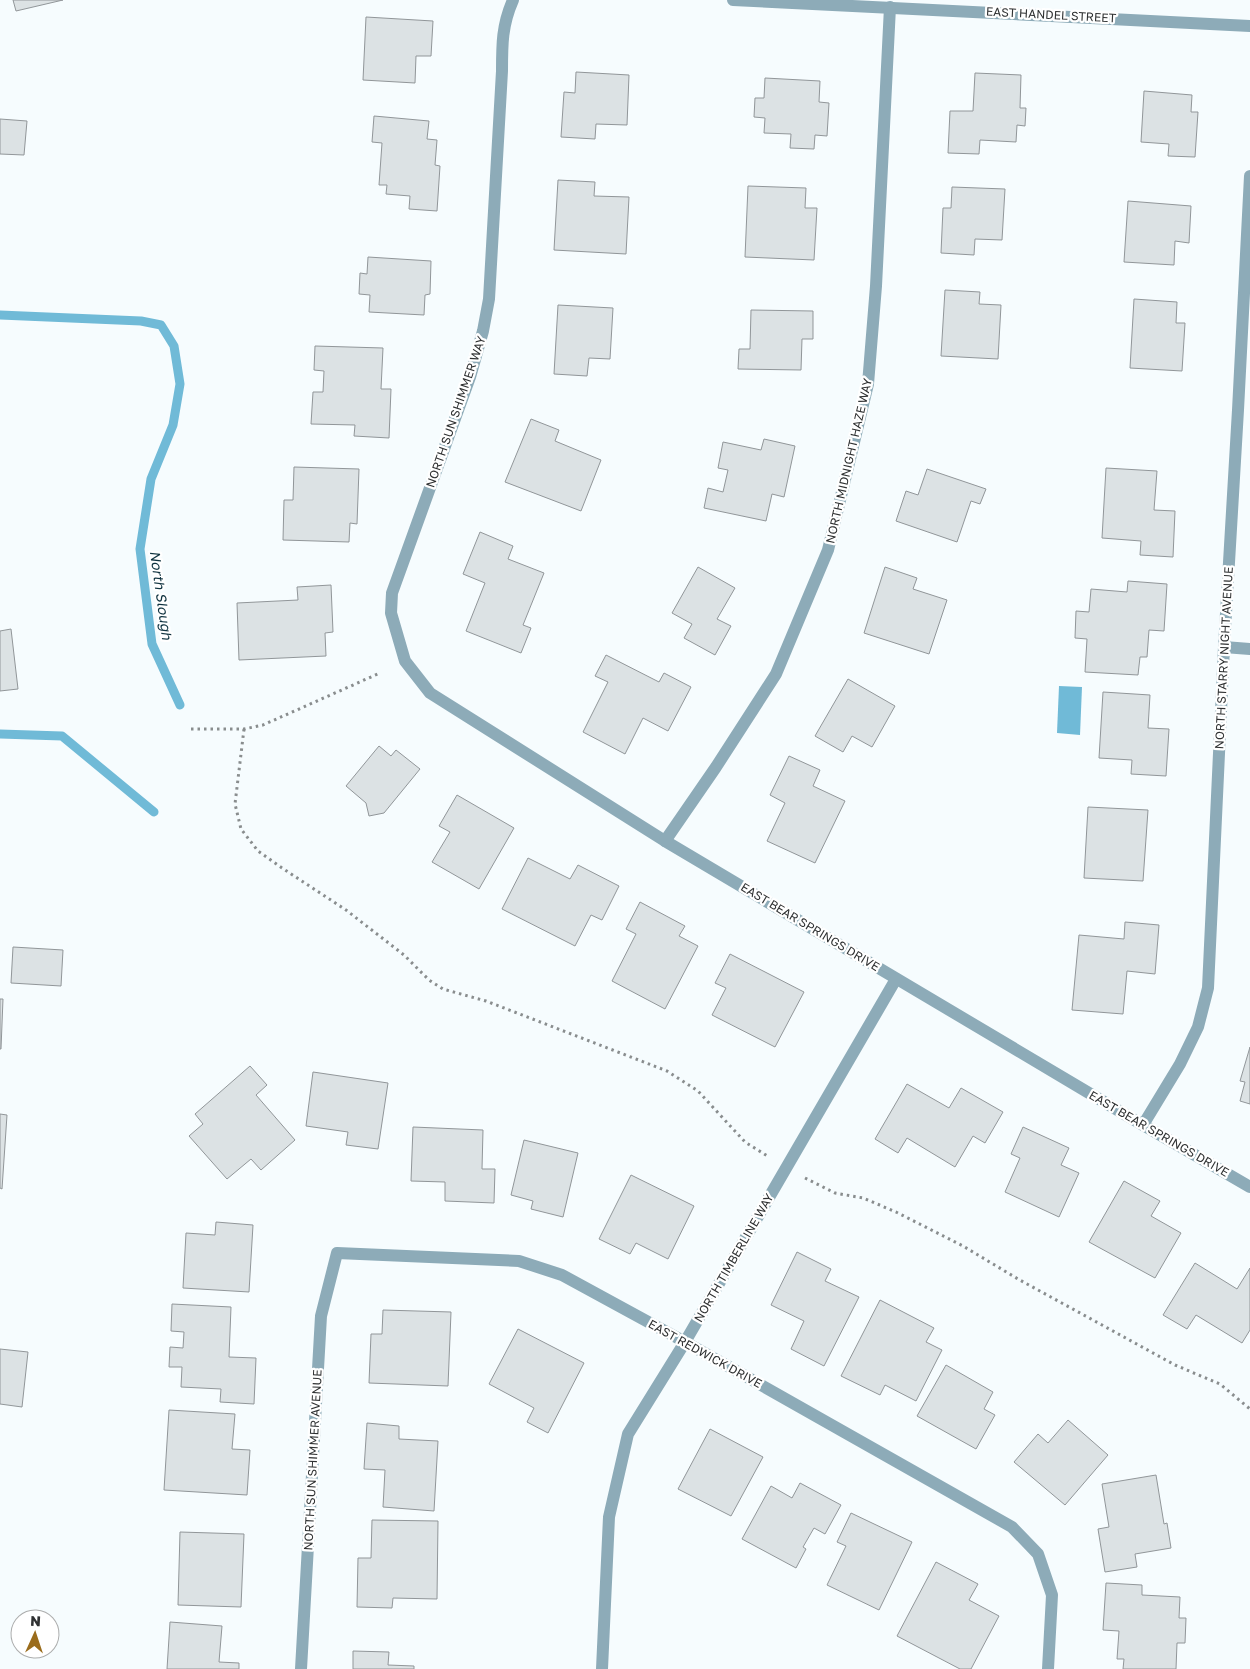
<svg xmlns="http://www.w3.org/2000/svg" width="1250" height="1669" font-family="'Golos Text',sans-serif">
<rect width="100%" height="100%" fill="#f6fcfe"/>
<!-- water -->
<polygon fill="#70bad7" points="1059,686 1082,687 1080,735 1057,733"/>
<g fill="none" stroke-linecap="round" stroke-linejoin="round">
<!-- stream -->
<g stroke="#70bad7" stroke-width="9">
<polyline points="0,315 141,321 161,325 174,346 180,384 173,425 151,479 140,549 152,644 180,705"/>
<polyline points="0,734 62,736 154,812"/>
</g>
</g>
<!-- building -->
<g fill="#dce2e4" stroke="#919699">
<polygon points="13,0 63,0 16,11"/>
<polygon points="366,17 433,21 431,56 416,56 415,83 363,80"/>
<polygon points="576,72 629,75 627,125 596,124 595,139 561,137 564,92 575,93"/>
<polygon points="975,73 1021,75 1020,108 1026,108 1025,126 1017,125 1016,142 980,140 979,154 948,153 950,111 973,111"/>
<polygon points="765,78 820,81 819,102 829,103 827,136 815,135 814,149 790,148 791,134 764,133 765,118 754,117 755,98 764,98"/>
<polygon points="1144,91 1192,95 1191,112 1198,112 1195,157 1168,156 1169,144 1141,142"/>
<polygon points="374,116 429,121 427,139 437,140 435,165 440,166 437,211 409,209 410,196 386,194 387,185 379,185 382,143 372,142"/>
<polygon points="0,119 27,121 24,155 0,154"/>
<polygon points="558,180 595,182 594,196 629,197 626,254 554,250"/>
<polygon points="748,186 806,188 805,208 817,208 814,260 745,257"/>
<polygon points="952,187 1005,189 1002,240 975,239 974,255 941,253 943,208 951,208"/>
<polygon points="1128,201 1191,206 1189,243 1175,241 1174,265 1124,262"/>
<polygon points="368,257 431,261 430,294 425,295 424,315 369,312 370,295 359,294 360,273 367,274"/>
<polygon points="945,290 980,292 979,304 1001,305 998,359 941,356"/>
<polygon points="1134,299 1177,302 1176,323 1185,323 1182,371 1130,368"/>
<polygon points="558,305 613,308 610,359 589,358 587,376 554,374"/>
<polygon points="751,310 813,311 813,339 802,339 801,370 738,369 739,349 750,349"/>
<polygon points="315,346 383,348 381,389 391,389 389,438 354,436 355,425 311,424 313,392 323,392 324,371 314,370"/>
<polygon points="531,419 559,430 555,441 601,460 581,511 505,482"/>
<polygon points="764,439 795,446 784,497 772,494 766,521 704,508 708,488 723,492 728,470 718,468 723,442 761,450"/>
<polygon points="294,467 359,469 357,524 350,523 349,542 283,540 284,500 293,500"/>
<polygon points="1106,468 1157,471 1154,510 1175,511 1173,557 1140,555 1141,541 1102,538"/>
<polygon points="927,469 986,489 980,504 971,501 957,542 896,521 906,491 918,495"/>
<polygon points="480,532 513,546 508,559 544,573 523,625 531,628 521,653 466,631 485,583 463,574"/>
<polygon points="698,567 735,588 717,619 731,626 715,655 684,638 692,624 672,613"/>
<polygon points="885,567 917,578 913,589 947,600 929,654 864,633"/>
<polygon points="1128,581 1167,584 1164,631 1149,630 1147,657 1140,657 1138,675 1085,672 1087,639 1075,638 1076,611 1089,612 1091,589 1127,592"/>
<polygon points="331,585 333,632 325,633 326,656 239,660 237,603 298,600 297,587"/>
<polygon points="11,629 18,689 0,691 0,631"/>
<polygon points="606,655 659,682 664,673 691,687 668,731 643,718 625,754 583,732 608,682 595,676"/>
<polygon points="848,679 895,706 872,747 852,736 843,752 815,736"/>
<polygon points="1103,692 1150,695 1148,728 1169,729 1166,776 1131,774 1132,760 1099,758"/>
<polygon points="379,746 391,756 396,750 420,769 384,813 369,816 366,803 346,786"/>
<polygon points="789,756 820,770 813,786 845,801 815,863 767,841 785,803 770,795"/>
<polygon points="457,795 514,828 479,889 432,862 450,832 439,826"/>
<polygon points="1088,807 1148,810 1143,881 1084,878"/>
<polygon points="528,858 570,879 578,865 619,886 602,920 591,915 575,946 502,909"/>
<polygon points="640,902 685,926 679,936 698,946 665,1009 612,981 636,934 626,929"/>
<polygon points="1125,922 1159,925 1155,974 1127,971 1123,1014 1072,1010 1079,935 1124,939"/>
<polygon points="13,947 63,950 61,986 11,983"/>
<polygon points="730,954 804,992 775,1047 712,1015 726,988 715,983"/>
<polygon points="0,999 3,999 1,1049 0,1049"/>
<polygon points="1250,1047 1250,1104 1240,1101 1245,1082 1240,1081"/>
<polygon points="250,1066 267,1085 256,1095 295,1140 261,1170 251,1159 227,1179 189,1136 203,1124 195,1114"/>
<polygon points="313,1072 388,1083 378,1149 346,1145 348,1132 306,1126"/>
<polygon points="907,1084 949,1108 961,1088 1003,1112 985,1143 973,1136 955,1167 907,1138 898,1153 875,1139"/>
<polygon points="0,1114 7,1115 2,1189 0,1188"/>
<polygon points="413,1127 483,1130 482,1169 495,1169 494,1203 445,1201 445,1182 411,1181"/>
<polygon points="1023,1127 1069,1148 1061,1165 1079,1173 1059,1217 1005,1192 1020,1158 1011,1154"/>
<polygon points="524,1140 578,1153 563,1217 531,1209 533,1201 511,1195"/>
<polygon points="631,1175 694,1206 668,1259 636,1243 630,1254 599,1239"/>
<polygon points="1124,1181 1160,1201 1151,1216 1181,1233 1155,1278 1089,1242"/>
<polygon points="216,1222 253,1225 249,1292 183,1288 186,1233 215,1235"/>
<polygon points="797,1252 831,1269 825,1281 859,1297 824,1366 791,1349 804,1321 771,1305"/>
<polygon points="1195,1263 1237,1289 1250,1268 1250,1330 1242,1343 1196,1315 1187,1329 1163,1315"/>
<polygon points="880,1300 934,1328 926,1342 942,1350 916,1401 885,1385 880,1395 841,1376"/>
<polygon points="172,1304 231,1307 229,1357 256,1358 254,1404 220,1402 221,1389 181,1387 182,1367 169,1367 170,1347 183,1348 184,1332 171,1331"/>
<polygon points="383,1310 451,1312 448,1386 369,1383 371,1334 382,1334"/>
<polygon points="518,1329 584,1363 548,1433 527,1422 534,1408 489,1384"/>
<polygon points="0,1349 28,1352 22,1407 0,1404"/>
<polygon points="946,1365 993,1392 984,1409 995,1415 976,1449 917,1416"/>
<polygon points="169,1410 235,1414 232,1449 250,1450 247,1495 164,1490"/>
<polygon points="1068,1420 1108,1455 1065,1505 1014,1462 1038,1434 1048,1443"/>
<polygon points="367,1423 399,1426 399,1439 438,1441 434,1511 383,1507 385,1470 364,1469"/>
<polygon points="710,1429 763,1457 731,1516 678,1489"/>
<polygon points="1156,1475 1164,1524 1167,1523 1171,1548 1135,1554 1137,1567 1105,1572 1098,1529 1109,1527 1102,1484"/>
<polygon points="800,1483 841,1505 825,1534 814,1528 803,1547 806,1549 796,1568 742,1539 771,1486 792,1498"/>
<polygon points="851,1513 912,1542 879,1610 827,1585 846,1546 837,1542"/>
<polygon points="372,1520 438,1521 437,1599 393,1598 392,1608 357,1607 358,1558 371,1558"/>
<polygon points="180,1532 244,1534 241,1607 178,1605"/>
<polygon points="936,1562 978,1584 969,1600 999,1616 971,1669 960,1669 897,1636"/>
<polygon points="1106,1583 1142,1585 1142,1595 1180,1597 1179,1618 1186,1618 1185,1643 1177,1643 1176,1669 1123,1669 1124,1659 1117,1659 1119,1631 1103,1630"/>
<polygon points="170,1622 222,1626 219,1662 239,1663 239,1669 167,1669"/>
<polygon points="353,1651 389,1652 388,1665 414,1666 414,1669 353,1669"/>
</g>
<g fill="none" stroke-linecap="round" stroke-linejoin="round">
<!-- path -->
<g stroke="#898d8e" stroke-width="3" stroke-dasharray="2.5 4" stroke-linecap="butt">
<polyline points="191,729 244,729 263,725 380,673"/>
<polyline points="244,729 235,804 241,829 258,851 282,868 346,910 404,955 429,980 443,989 486,1001 667,1071 698,1091 745,1142 769,1157"/>
<polyline points="805,1178 835,1193 863,1198 896,1212 963,1246 1018,1279 1175,1365 1220,1384 1250,1409"/>
</g>
<!-- street -->
<g stroke="#8dabb8" stroke-width="12">
<path d="M 513,0 C 502,25 502,44 502,71 L 489,299 L 483,331 L 470,377 L 392,593 L 391,613 L 405,661 L 430,693 L 665,841 L 1126,1115 L 1250,1187"/>
<polyline points="733,0 1250,26"/>
<polyline points="1224,647 1250,649"/>
<polyline points="665,841 716,767 776,674 828,550 868,384 876,286 890,7"/>
<polyline points="1143,1125 1180,1064 1198,1027 1208,988 1224,647 1238,410 1250,176"/>
<polyline points="301,1669 321,1316 337,1253 519,1261 562,1275 685,1342 1012,1527 1038,1554 1052,1595 1048,1669"/>
<polyline points="602,1669 609,1517 628,1434 685,1342 896,979"/>
</g>
</g>
<g text-anchor="middle" stroke-width="4.5" stroke-linejoin="round" paint-order="stroke">
<!-- street labels -->
<g font-size="12" fill="#2f3132" stroke="#fff">
<text transform="translate(1051 15) rotate(3)" y="4">EAST HANDEL STREET</text>
<text transform="translate(456 412) rotate(-71)" y="4">NORTH SUN SHIMMER WAY</text>
<text transform="translate(849 461) rotate(-77)" y="4">NORTH MIDNIGHT HAZE WAY</text>
<text transform="translate(1224 658) rotate(-87)" y="4">NORTH STARRY NIGHT AVENUE</text>
<text transform="translate(810 927) rotate(31)" y="4">EAST BEAR SPRINGS DRIVE</text>
<text transform="translate(1159 1134) rotate(30)" y="4">EAST BEAR SPRINGS DRIVE</text>
<text transform="translate(734 1258) rotate(-60)" y="4">NORTH TIMBERLINE WAY</text>
<text transform="translate(705 1354) rotate(29)" y="4">EAST REDWICK DRIVE</text>
<text transform="translate(313 1460) rotate(-87)" y="4">NORTH SUN SHIMMER AVENUE</text>
</g>
<!-- water labels -->
<g font-size="14" font-style="italic" fill="#0f323f" stroke="#fff">
<text transform="translate(161 595) rotate(82)" y="5">North Slough</text>
</g>
</g>
<!-- north arrow -->
<g transform="translate(35 1634) rotate(3)"><circle r="24" fill="#ffffff" stroke="#acadad"/>
<path d="M0-4L9 19L0 12L-9 19Z" fill="#9a6c1c"/>
<text y="-8" font-size="14" font-weight="bold" text-anchor="middle" fill="#2f3132">N</text>
</g>
</svg>
